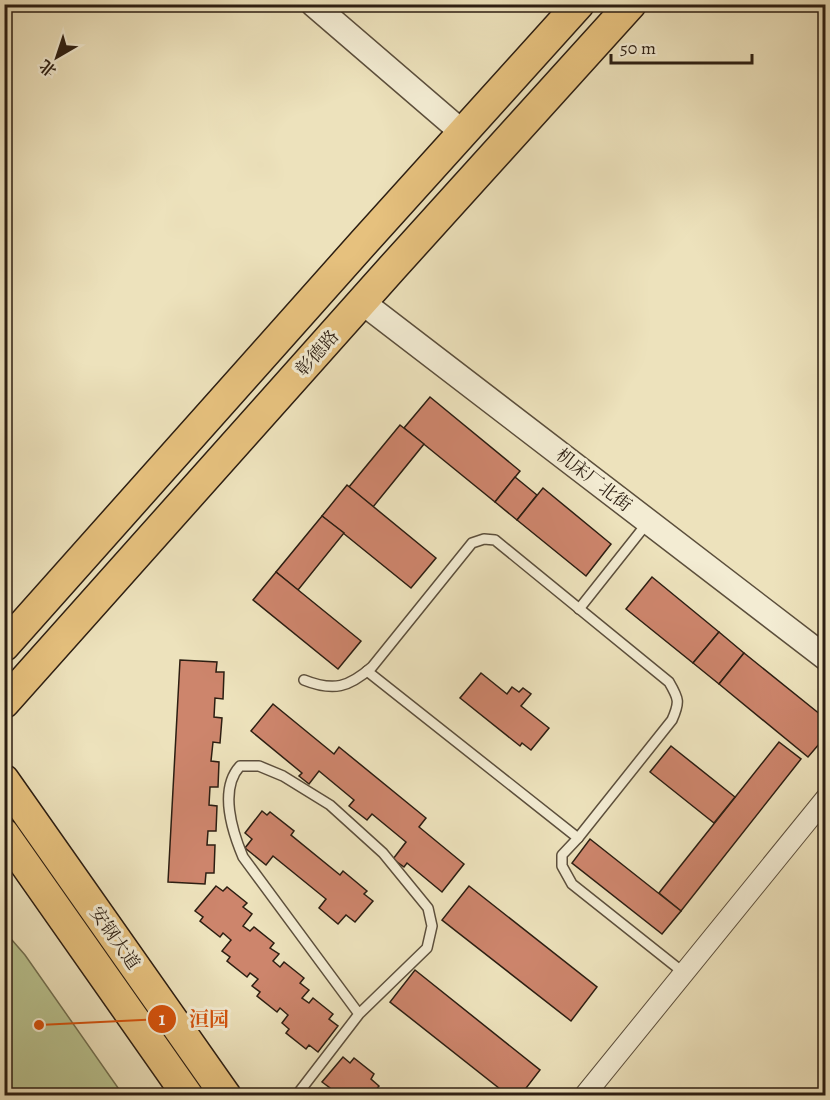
<svg xmlns="http://www.w3.org/2000/svg" width="830" height="1100" font-family="Alegreya,'Noto Serif SC',serif">
<rect width="100%" height="100%" fill="#ede2bc"/>
<filter id="stains"><feTurbulence type="fractalNoise" baseFrequency=".00333" numOctaves="4"/><feColorMatrix values="0 0 0 0 .2 0 0 0 0 .09 0 0 0 0 .02 0 0 0 .5 -.17"/></filter>
<radialGradient id="worn" r=".72"><stop offset=".6" stop-color="#630" stop-opacity="0"/><stop offset="1" stop-color="#630" stop-opacity=".3"/></radialGradient>
<!-- green -->
<polygon fill="#b9c390" stroke="#727051" stroke-width="1.5" points="5,932 25,955 123,1095 5,1095"/>
<!-- building -->
<g fill="#cd856c" stroke="#2c1e12" stroke-width="1.5">
<polygon points="430,397 520,471 495,502 404,428"/>
<polygon points="400,425 424,444 373,507 349,487"/>
<polygon points="515,477 537,495 517,520 495,502"/>
<polygon points="347,485 436,558 411,588 322,516"/>
<polygon points="543,488 611,544 586,576 517,520"/>
<polygon points="322,516 344,533 298,590 276,572"/>
<polygon points="276,572 361,641 338,669 253,600"/>
<polygon points="652,577 719,632 693,663 626,609"/>
<polygon points="719,632 744,653 719,684 693,663"/>
<polygon points="744,653 826,719 826,736 808,757 719,684"/>
<polygon points="180,660 217,662 216,672 224,672 223,699 215,698 214,717 222,718 220,743 213,742 211,761 219,762 218,787 210,787 209,805 217,806 216,831 208,831 207,845 215,845 214,873 206,873 205,884 168,882"/>
<polygon points="481,673 507,694 512,687 519,692 523,688 531,694 521,706 549,728 531,750 522,743 520,746 460,698"/>
<polygon points="273,704 334,754 339,747 426,818 419,827 464,864 442,892 407,863 404,867 393,859 406,842 372,814 367,820 349,806 354,800 319,771 309,784 299,776 302,773 251,731"/>
<polygon points="779,742 801,759 681,911 659,893"/>
<polygon points="671,746 735,797 714,823 650,772"/>
<polygon points="262,811 267,815 270,812 294,831 291,835 340,875 343,871 367,891 364,894 373,901 355,922 346,915 338,924 319,908 326,899 273,856 266,865 245,848 252,839 245,833"/>
<polygon points="590,839 681,911 662,934 572,863"/>
<polygon points="216,886 223,891 227,887 247,903 243,907 252,914 243,926 250,931 254,927 274,943 270,948 279,954 273,961 280,967 284,962 304,978 300,983 309,990 302,998 309,1003 313,998 333,1014 329,1019 338,1026 318,1052 309,1045 306,1049 286,1033 289,1029 282,1023 288,1015 280,1008 277,1012 257,996 260,992 252,986 258,979 250,973 247,977 227,961 230,957 222,951 231,940 223,933 220,937 200,921 203,917 195,911"/>
<polygon points="469,886 597,987 571,1021 442,920"/>
<polygon points="415,970 540,1070 520,1096 509,1096 390,1002"/>
<polygon points="343,1057 350,1063 354,1058 374,1074 371,1079 379,1086 371,1096 330,1096 327,1093 330,1088 322,1082"/>
</g>
<g fill="none" stroke-linecap="round" stroke-linejoin="round">
<defs>
<g id="service">
<polyline points="579,609 648,522"/>
<polyline points="367,671 578,838"/>
<path d="M 304,680 C 334,692 349,687 372,667 L 472,543 L 484,539 L 495,540 L 669,682 C 679,699 680,702 672,720 L 578,838 L 562,855 L 562,866 L 572,884 L 684,973"/>
<path d="M 296,1096 L 359,1014 L 427,948 L 432,926 L 428,908 L 383,853 L 330,805 L 283,776 L 259,766 L 240,766 C 219,789 232,831 243,857 L 359,1014"/>
</g>
<polyline id="minor" points="584,1096 826,798"/>
<g id="tertiary">
<polyline points="313,4 463,133"/>
<polyline points="362,302 826,658"/>
</g>
<g id="primary">
<polyline points="4,646 364,242 579,4"/>
<polyline points="4,703 392,268 631,4"/>
<polyline points="4,780 226,1096"/>
<polyline points="4,834 188,1096"/>
</g>
</defs>
<!-- service casing -->
<use href="#service" stroke="#5c4f3c" stroke-width="12"/>
<!-- minor casing -->
<use href="#minor" stroke="#5c4f3c" stroke-width="22"/>
<!-- tertiary casing -->
<use href="#tertiary" stroke="#5c4f3c" stroke-width="27"/>
<!-- primary casing -->
<use href="#primary" stroke="#2c1e12" stroke-width="33"/>
<!-- service -->
<use href="#service" stroke="#f3ecd3" stroke-width="9"/>
<!-- minor -->
<use href="#minor" stroke="#f3ecd3" stroke-width="20"/>
<!-- tertiary -->
<use href="#tertiary" stroke="#f3ecd3" stroke-width="24"/>
<!-- primary -->
<use href="#primary" stroke="#e6c17e" stroke-width="30"/>
</g>
<g text-anchor="middle" stroke-width="6" stroke-linejoin="round" paint-order="stroke">
<!-- street labels -->
<g font-size="18" fill="#2c1e12" stroke="#f3ecd3">
<text transform="translate(317 353) rotate(-48)" y="6">彰德路</text>
<text transform="translate(594 480) rotate(38)" y="6">机床厂北街</text>
<text transform="translate(115 938) rotate(55)" y="6">安钢大道</text>
</g>
</g>
<!-- callouts -->
<path fill="none" stroke="#d5530d" stroke-width="2" d="M39 1025L162 1019"/>
<g fill="#d5530d" stroke="#f3ecd3" stroke-width="2">
<circle cx="39" cy="1025" r="6"/>
<circle cx="162" cy="1019" r="15"/>
</g>
<g font-size="18" text-anchor="middle" font-weight="bold" fill="#fff">
<text x="162" y="1025">1</text>
</g>
<g font-size="20" text-anchor="middle" font-weight="bold" fill="#d5530d" stroke="#f3ecd3" stroke-width="6" stroke-linejoin="round" paint-order="stroke">
<text x="209" y="1026">洹园</text>
</g>
<!-- margin -->
<rect width="830" height="1100" fill="none" stroke="#ede2bc" stroke-width="24"/>
<rect x="6" y="6" width="818" height="1088" fill="none" stroke="#2c1e12" stroke-width="3"/>
<rect x="12" y="12" width="806" height="1076" fill="none" stroke="#2c1e12" stroke-width="1.5"/>
<!-- north arrow -->
<g transform="translate(57 57) rotate(219)" stroke="#f3ecd3" stroke-width="4.5" paint-order="stroke">
<path d="M0-4.5L10 22L0 15L-10 22Z" fill="#2c1e12"/>
<text y="-9" font-size="16" font-weight="bold" text-anchor="middle" fill="#2c1e12">北</text>
</g>
<!-- scale -->
<path d="M611 54v9h141v-9" fill="none" stroke="#2c1e12" stroke-width="3"/>
<text x="620" y="54" font-size="18" fill="#2c1e12" stroke="#f3ecd3" stroke-width="4.5" paint-order="stroke">50 m</text>
<rect width="100%" height="100%" filter="url(#stains)"/>
<rect width="100%" height="100%" fill="url(#worn)"/>
</svg>
